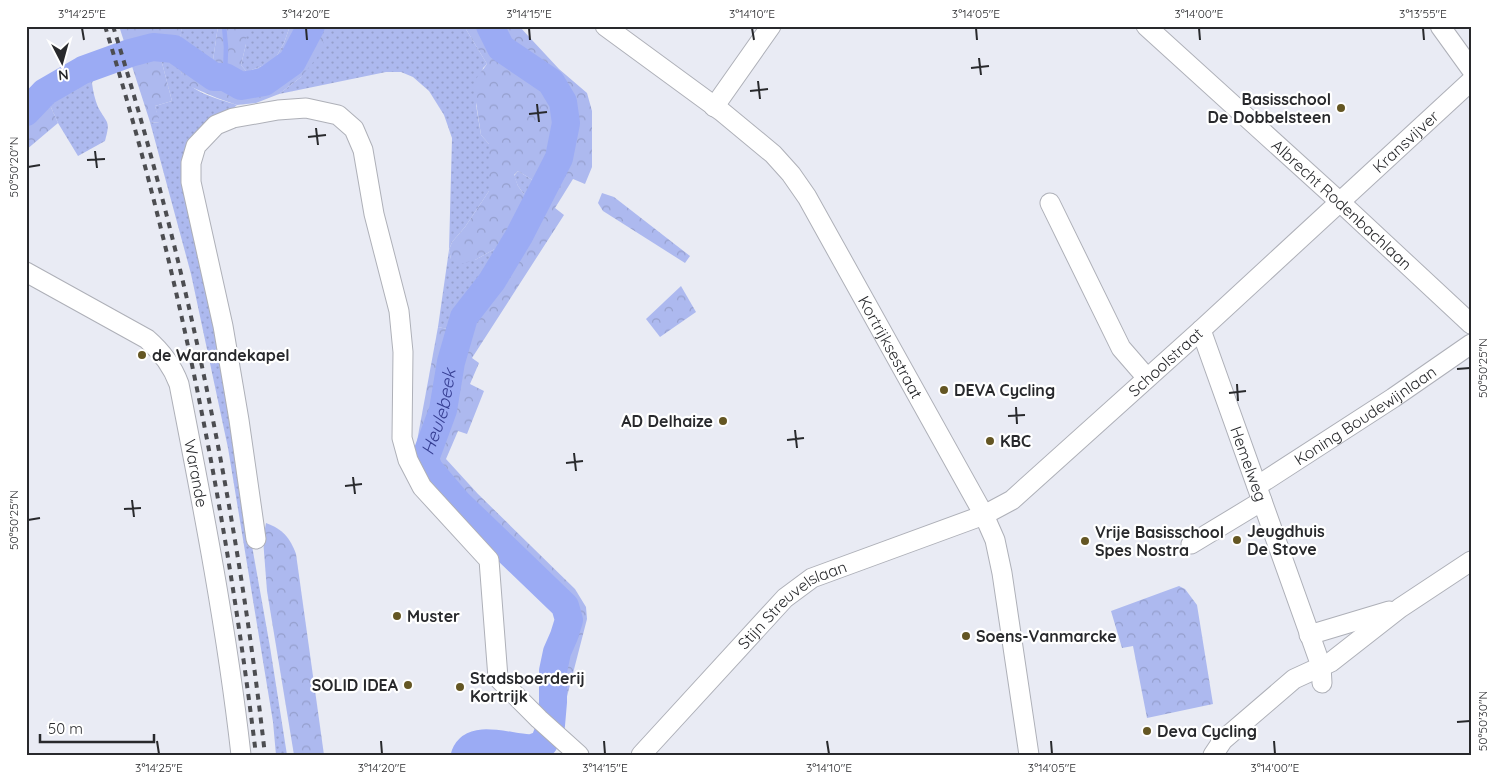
<svg xmlns="http://www.w3.org/2000/svg" width="1497" height="781" font-family="Quicksand,sans-serif">
<defs>
<pattern id="grass-dots" width="8" height="8" patternUnits="userSpaceOnUse" patternTransform="scale(1.25)"><rect width="8" height="8" fill="#adb9ef"/><path d="M2 2h.1M6 6h.1" fill="none" stroke="#959fcd" stroke-width="1.8" stroke-linecap="round"/></pattern>
<pattern id="forest-crowns" width="20" height="18" patternUnits="userSpaceOnUse" patternTransform="scale(1.25)"><rect width="20" height="18" fill="#adb9ef"/><path d="M2 6a3 3 0 1 1 6 0M12 15a3 3 0 1 1 6 0" fill="none" stroke="#959fcd"/></pattern>
</defs>
<rect width="100%" height="100%" fill="#e9ebf4"/>
<!-- grass -->
<g fill="url(#grass-dots)">
<polygon points="182,26 218,26 213,60 218,72 198,60 179,44"/>
<polygon points="246,26 290,26 284,43 274,61 247,72 241,65 246,44"/>
<path d="M 320,26 L 344,26 C 350,30 358,28 365,26 L 464,26 L 487,64 L 483,68 L 476,105 L 481,135 L 489,144 L 489,191 L 465,227 L 452,242 L 449,250 L 451,259 L 475,260 L 511,240 L 452,330 L 438,327 L 449,250 L 452,138 L 444,115 L 429,91 L 413,77 L 401,72 L 386,72 L 279,94 L 301,77 L 317,36 L 311,36 Z"/>
<path d="M 165,54 L 178,57 L 186,66 L 181,70 C 183,91 219,99 237,105 L 188,147 L 241,484 L 270,647 L 287,755 L 276,755 L 273,722 L 228,448 L 191,274 L 150,122 L 159,123 L 155,106 L 172,101 L 161,59 Z"/>
<path d="M 97,72 L 92,83 C 93,91 95,100 98,107 C 107,124 111,120 105,141 L 78,156 L 58,123 L 50,105 L 47,100 L 73,84 Z"/>
<polygon points="518,171 542,186 530,203 518,186 514,176"/>
</g>
<!-- forest -->
<g fill="url(#forest-crowns)">
<polygon points="119,26 182,26 178,57 165,54 161,59 172,101 155,106 160,123 150,122"/>
<path d="M 218,26 L 246,26 L 246,44 L 241,65 L 247,72 L 274,61 L 284,43 L 290,26 L 303,26 C 298,34 295,43 291,51 C 280,69 258,84 236,79 C 230,78 224,74 218,72 L 213,60 Z"/>
<polygon points="464,26 484,26 498,49 535,74 555,92 560,105 561,117 559,144 542,186 518,171 514,175 518,186 530,203 511,240 475,260 461,264 451,259 449,250 452,242 465,227 489,191 489,144 481,135 474,89 476,79 487,64"/>
<path d="M 496,26 L 519,26 L 559,69 L 587,93 L 592,111 L 592,167 L 585,184 L 573,179 L 555,208 L 564,215 L 472,358 L 479,363 L 470,384 L 484,391 L 467,434 L 458,431 L 446,459 L 478,494 L 575,589 L 586,607 L 587,619 L 563,712 L 557,716 L 546,714 C 541,700 539,678 542,664 C 545,645 560,631 555,612 L 499,551 L 428,485 L 442,471 L 431,460 L 432,450 L 449,403 L 461,342 L 502,280 L 532,225 L 555,180 L 566,147 L 571,108 L 568,97 L 557,81 L 510,49 Z"/>
<path d="M 311,36 L 324,37 L 323,50 L 301,77 L 279,94 L 256,103 L 237,105 L 217,98 L 189,86 L 182,77 L 181,70 L 186,66 C 193,71 199,77 205,80 C 226,92 251,91 272,82 C 280,78 289,74 295,67 C 302,58 306,47 311,36 Z"/>
<polygon points="41,90 50,105 58,123 26,150 26,102"/>
<polygon points="602,193 614,197 690,256 685,263 603,211 598,203"/>
<polygon points="681,286 696,312 660,337 646,319"/>
<polygon points="438,327 452,330 440,401 426,444 417,441"/>
<path d="M 266,523 C 283,529 290,538 296,554 L 324,755 L 294,755 L 267,591 L 263,539 Z"/>
<polygon points="1179,586 1185,589 1197,605 1213,704 1147,718 1133,646 1122,648 1111,611"/>
</g>
<!-- green -->
<polygon fill="#adb9ef" points="482,749 533,755 473,755"/>
<g fill="none" stroke-linecap="round" stroke-linejoin="round">
<!-- stream -->
<polyline stroke="#9babf4" stroke-width="4.5" points="224,26 226,47 225,77"/>
<!-- river -->
<g stroke="#9babf4" stroke-width="28">
<polyline points="26,112 45,92 83,70 130,53 153,47 174,49 214,77 225,77 241,86 264,82 292,62 311,26"/>
<path id="s1" d="M 465,755 C 474,732 514,750 532,748 C 536,747 540,745 544,743 L 551,725 L 553,702 L 553,671 L 557,652 L 564,636 L 569,620 L 565,606 L 458,503 L 429,469 L 425,459 L 443,410 L 451,362 L 464,317 L 492,281 L 519,236 L 559,158 L 566,123 L 563,102 L 551,82 L 501,48 L 490,26"/>
</g>
<defs>
<g id="minor">
<path id="s2" d="M 605,26 L 721,111 L 773,154 L 791,174 L 807,197 L 984,515 L 995,540 L 1002,573 L 1029,755"/>
<path id="s3" d="M 1146,26 L 1340,202 L 1471,324"/>
<polyline points="1440,26 1471,69"/>
<polyline points="714,107 771,26"/>
<polyline points="1050,203 1121,348 1147,378"/>
<path id="s4" d="M 26,272 L 147,339 C 162,352 172,365 179,384 C 203,507 227,630 241,755"/>
<path id="s5" d="M 1201,330 L 1321,666 L 1322,683"/>
<path id="s6" d="M 1257,486 L 1393,398 L 1471,344"/>
<polyline points="256,539 239,420 223,326 191,182 191,163 196,146 216,125 233,118 278,110 306,108 338,115 354,129 363,150 374,214 399,311 403,352 402,438 408,460 422,487 489,560 498,678 539,719 579,755"/>
<polyline points="1191,544 1262,501"/>
<polyline points="1309,635 1389,611"/>
<path id="s7" d="M 641,755 L 785,598 L 812,578 L 984,515 L 1012,500 L 1201,330 L 1471,81"/>
<polyline points="1213,755 1223,740 1294,679 1331,662 1400,608 1471,561"/>
</g>
</defs>
<!-- minor casing -->
<use href="#minor" stroke="#aeb0b8" stroke-width="21"/>
<!-- minor -->
<use href="#minor" stroke="#fff" stroke-width="19"/>
<!-- rail -->
<g stroke="#4c4d51" stroke-width="4" stroke-dasharray="6 6" stroke-linecap="butt">
<path d="M 105,26 C 178,264 226,508 256,755"/>
<path d="M 113,26 C 187,263 237,508 265,755"/>
</g>
</g>
<!-- ticks -->
<path fill="none" stroke="#28292c" stroke-width="2" d="M 82,28 L 84,40M 306,28 L 307,40M 529,28 L 530,40M 752,28 L 754,40M 976,28 L 977,40M 1199,28 L 1200,40M 1423,28 L 1424,40M 979,58 L 981,75M 971,68 L 989,66M 758,81 L 760,99M 750,91 L 768,89M 537,104 L 539,122M 529,114 L 547,112M 316,128 L 318,145M 308,137 L 326,135M 95,151 L 97,168M 87,160 L 105,159M 28,167 L 40,165M 1457,369 L 1470,368M 1237,384 L 1238,401M 1229,393 L 1246,391M 1016,407 L 1017,424M 1008,416 L 1025,415M 795,430 L 797,448M 787,440 L 804,438M 574,453 L 576,471M 566,463 L 583,461M 353,477 L 355,494M 345,486 L 362,484M 132,500 L 134,517M 124,509 L 141,508M 28,520 L 40,518M 1457,722 L 1470,721M 157,741 L 159,754M 381,741 L 382,754M 604,741 L 605,754M 827,741 L 829,754M 1051,741 L 1052,754M 1274,741 L 1275,754"/>
<!-- markers -->
<g fill="#645623" stroke="#fff" stroke-width="2">
<circle cx="1341" cy="108" r="5"/>
<circle cx="142" cy="355" r="5"/>
<circle cx="944" cy="390" r="5"/>
<circle cx="723" cy="421" r="5"/>
<circle cx="990" cy="441" r="5"/>
<circle cx="1237" cy="540" r="5"/>
<circle cx="1085" cy="541" r="5"/>
<circle cx="397" cy="616" r="5"/>
<circle cx="966" cy="636" r="5"/>
<circle cx="408" cy="685" r="5"/>
<circle cx="460" cy="687" r="5"/>
<circle cx="1147" cy="731" r="5"/>
</g>
<g text-anchor="middle" stroke-width="4.5" stroke-linejoin="round" paint-order="stroke">
<!-- poi labels -->
<g font-size="16" font-weight="bold" fill="#28292c" stroke="#fff" text-anchor="start">
<text x="1331" y="105" text-anchor="end">Basisschool<tspan x="1331" dy="18">De Dobbelsteen</tspan></text>
<text x="152" y="361">de Warandekapel</text>
<text x="954" y="396">DEVA Cycling</text>
<text x="713" y="427" text-anchor="end">AD Delhaize</text>
<text x="1000" y="447">KBC</text>
<text x="1247" y="537">Jeugdhuis<tspan x="1247" dy="18">De Stove</tspan></text>
<text x="1095" y="538">Vrije Basisschool<tspan x="1095" dy="18">Spes Nostra</tspan></text>
<text x="407" y="622">Muster</text>
<text x="976" y="642">Soens-Vanmarcke</text>
<text x="470" y="684">Stadsboerderij<tspan x="470" dy="18">Kortrijk</tspan></text>
<text x="398" y="691" text-anchor="end">SOLID IDEA</text>
<text x="1157" y="737">Deva Cycling</text>
</g>
<!-- street labels -->
<g font-size="16" fill="#28292c" stroke="#fff">
<text dy="6" stroke="none"><textPath href="#s7" startOffset="994">Kransvijver</textPath></text>
<text dy="6" stroke="none"><textPath href="#s3" startOffset="265">Albrecht Rodenbachlaan</textPath></text>
<text dy="6" stroke="none"><textPath href="#s2" startOffset="438">Kortrijksestraat</textPath></text>
<text dy="6" stroke="none"><textPath href="#s7" startOffset="668">Schoolstraat</textPath></text>
<text dy="6" stroke="none"><textPath href="#s6" startOffset="129">Koning Boudewijnlaan</textPath></text>
<text dy="6" stroke="none"><textPath href="#s5" startOffset="142">Hemelweg</textPath></text>
<text dy="6" stroke="none"><textPath href="#s4" startOffset="285">Warande</textPath></text>
<text dy="6" stroke="none"><textPath href="#s7" startOffset="215">Stijn Streuvelslaan</textPath></text>
</g>
<!-- water labels -->
<g font-size="18" font-style="italic" fill="#363e92" stroke="#fff">
<text dy="6" stroke="none"><textPath href="#s1" startOffset="480">Heulebeek</textPath></text>
</g>
</g>
<!-- border -->
<rect width="1497" height="781" fill="none" stroke="#ffffff" stroke-width="55"/>
<!-- north arrow -->
<g transform="translate(62 62) rotate(174)" stroke="#ffffff" stroke-width="4" paint-order="stroke">
<path d="M0-4L9 19L0 12L-9 19Z" fill="#28292c"/>
<text y="-8" font-size="14" font-weight="bold" text-anchor="middle" fill="#28292c">N</text>
</g>
<!-- scale -->
<path d="M40 734v8h114v-8" fill="none" stroke="#28292c" stroke-width="2.5"/>
<text x="48" y="734" font-size="15" fill="#28292c" stroke="#ffffff" stroke-width="4" paint-order="stroke">50 m</text>
<rect x="28" y="28" width="1442" height="726" fill="none" stroke="#28292c" stroke-width="2"/>
<g font-size="12" text-anchor="middle" fill="#28292c">
<text x="82" y="18">3°14'25"E</text>
<text x="306" y="18">3°14'20"E</text>
<text x="529" y="18">3°14'15"E</text>
<text x="752" y="18">3°14'10"E</text>
<text x="976" y="18">3°14'05"E</text>
<text x="1199" y="18">3°14'00"E</text>
<text x="1423" y="18">3°13'55"E</text>
<text transform="translate(14 167) rotate(-90)" y="4">50°50'20"N</text>
<text transform="translate(1483 368) rotate(-90)" y="4">50°50'25"N</text>
<text transform="translate(14 520) rotate(-90)" y="4">50°50'25"N</text>
<text transform="translate(1483 721) rotate(-90)" y="4">50°50'30"N</text>
<text x="159" y="772">3°14'25"E</text>
<text x="382" y="772">3°14'20"E</text>
<text x="605" y="772">3°14'15"E</text>
<text x="829" y="772">3°14'10"E</text>
<text x="1052" y="772">3°14'05"E</text>
<text x="1275" y="772">3°14'00"E</text>
</g>
</svg>
